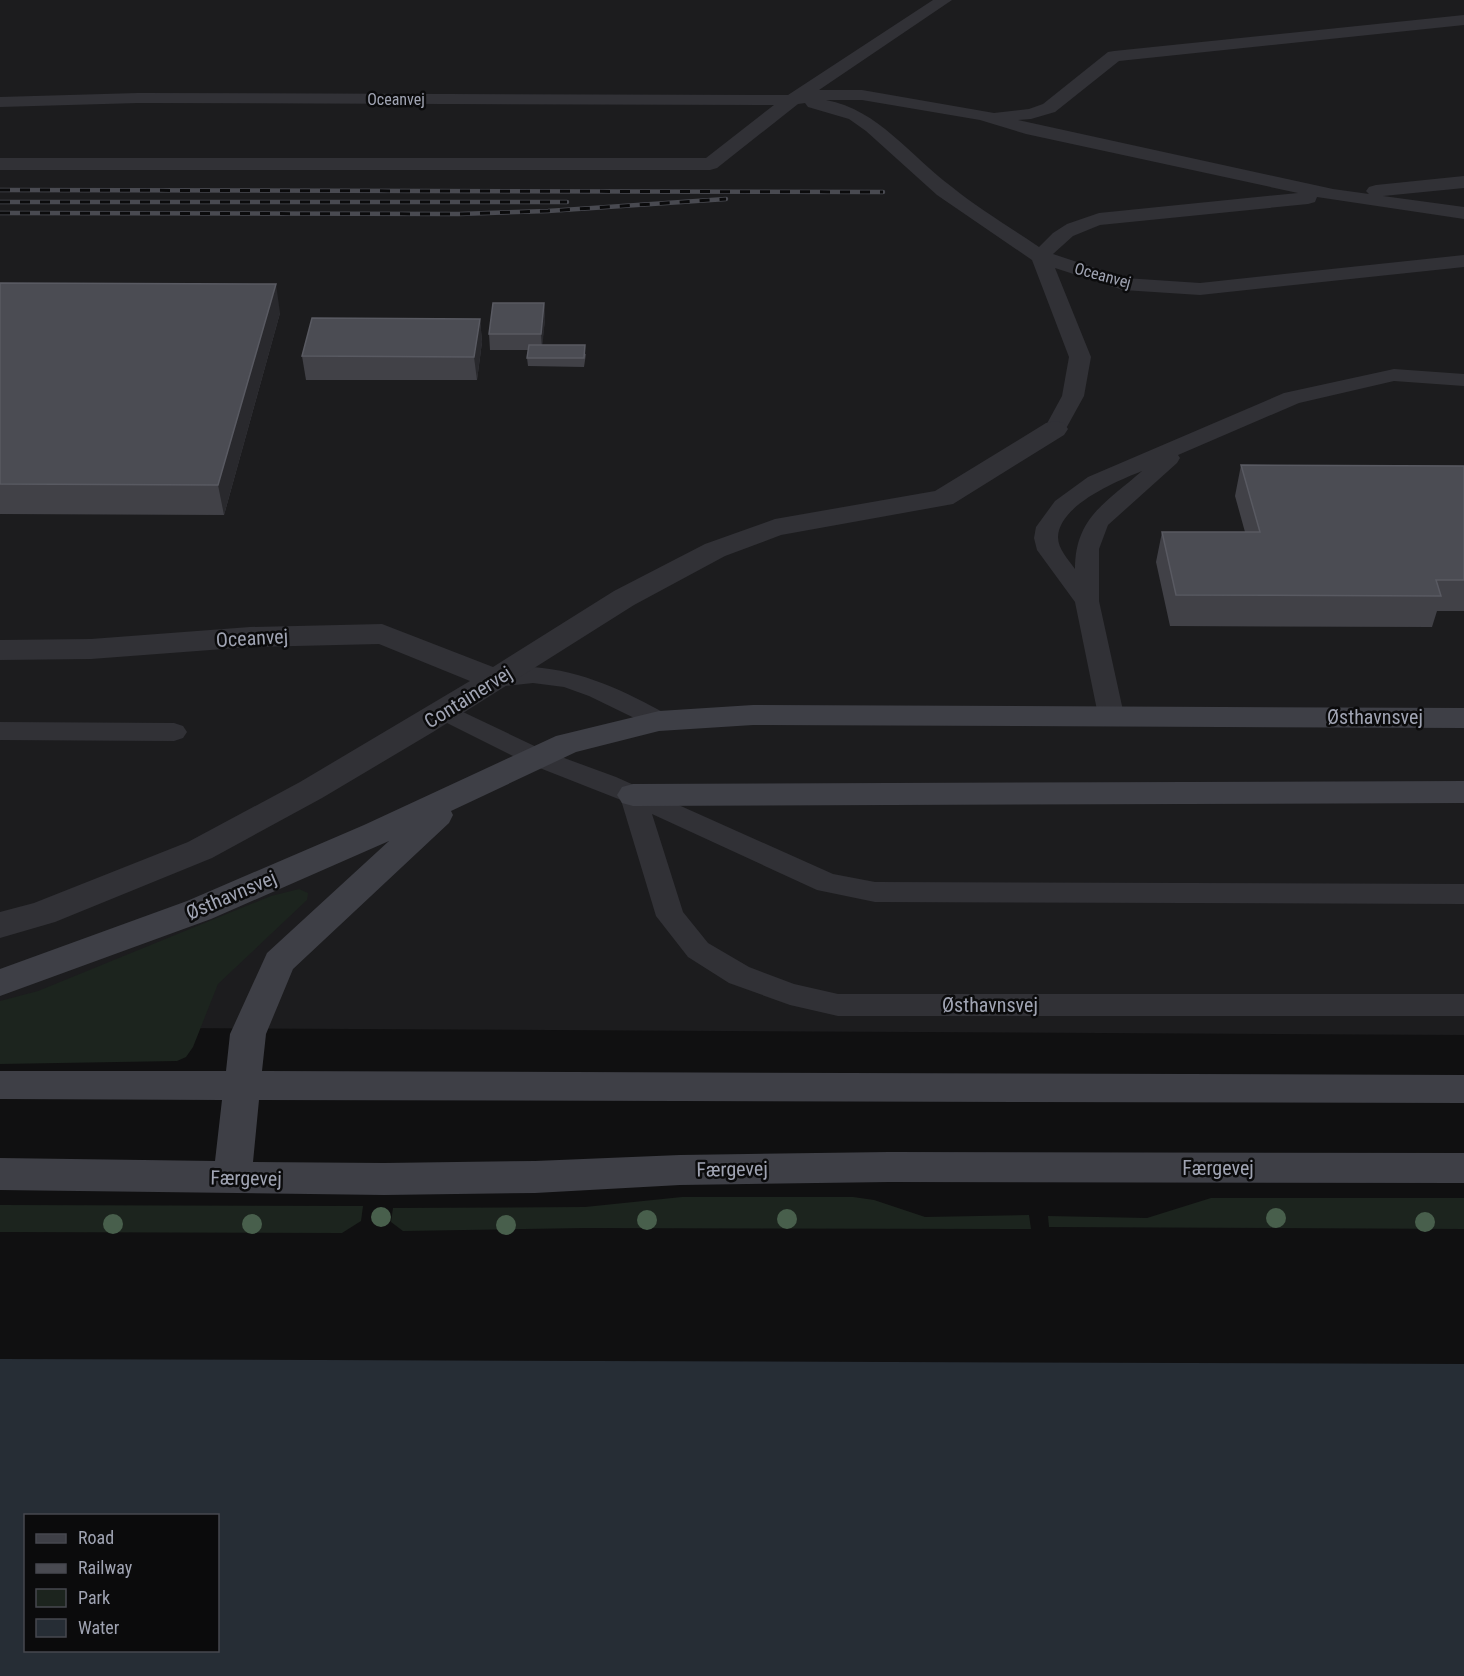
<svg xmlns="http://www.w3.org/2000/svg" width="1464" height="1676" font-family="'Roboto Condensed',sans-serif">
<rect width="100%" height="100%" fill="#101011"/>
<!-- built -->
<polygon fill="#1c1c1e" points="0,0 1464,0 1464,1035 0,1027"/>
<!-- green -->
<g fill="#1c241e">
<polygon points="299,889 308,893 307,900 218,984 193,1047 186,1057 177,1061 0,1064 0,1001 38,991 271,896"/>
<polygon points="682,1197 853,1197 874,1200 925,1217 1029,1215 1031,1229 585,1228 403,1231 391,1222 393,1208 585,1207"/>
<polygon points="1211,1198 1464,1198 1464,1229 1049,1227 1048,1216 1147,1218"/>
<polygon points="0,1205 363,1206 361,1221 342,1233 0,1232"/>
</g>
<!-- water -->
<path fill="#262d35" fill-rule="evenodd" d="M 0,1359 L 1464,1364 L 1464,1676 L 0,1676 ZM 26,1516 L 218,1516 L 218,1650 L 26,1650 Z"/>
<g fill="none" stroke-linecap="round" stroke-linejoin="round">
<!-- lane -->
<g fill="#313136" fill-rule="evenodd">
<path d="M 933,0 L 952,0 L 819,90 L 862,90 L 994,113 L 1029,109 L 1043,104 L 1108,52 L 1114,51 L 1464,15 L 1464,25 L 1119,61 L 1055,112 L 1031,119 L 1018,120 L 1333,189 L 1369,194 L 1366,191 L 1369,187 L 1376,185 L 1464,176 L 1464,188 L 1383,196 L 1464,207 L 1464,219 L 1317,197 L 1315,202 L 1308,204 L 1100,225 L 1073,236 L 1053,254 L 1125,278 L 1200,283 L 1464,255 L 1464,267 L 1200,295 L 1123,290 L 1055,268 L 1091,357 L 1084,396 L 1063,434 L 1055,436 L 1047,434 L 1044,429 L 1062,396 L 1069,357 L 1032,260 L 937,195 L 866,131 L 849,119 L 808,107 L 805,103 L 798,104 L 717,168 L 710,170 L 0,170 L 0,158 L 706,158 L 774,105 L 138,103 L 0,107 L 0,97 L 138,93 L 788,95 ZM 826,100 L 862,100 L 980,120 L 1026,134 L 1298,193 L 1099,213 L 1067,224 L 1053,233 L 1039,247 C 1010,227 979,209 952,187 C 910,156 879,110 826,100 Z"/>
<path d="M 1394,369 L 1464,374 L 1464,386 L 1394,381 L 1299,403 L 1178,455 L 1180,458 L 1177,463 L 1108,525 L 1099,549 L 1099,601 L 1124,715 L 1120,721 L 1111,724 L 1102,721 L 1098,715 L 1075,602 L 1037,550 L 1034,538 L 1036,527 L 1055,501 L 1088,477 L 1284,393 ZM 1142,471 C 1107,502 1075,517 1075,569 C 1068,559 1058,549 1058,537 C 1059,505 1117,481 1142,471 Z"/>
<path d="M 533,667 C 583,671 625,691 668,715 L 672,721 L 668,727 L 659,730 L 589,696 L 564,687 L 533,683 L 495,687 L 486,685 L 482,679 L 486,673 Z"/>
<polygon points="444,703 545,751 616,777 833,874 875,882 1464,884 1464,904 875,902 817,890 652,814 683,912 708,943 749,967 794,984 838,994 1464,994 1464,1016 838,1016 790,1005 729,983 688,957 656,916 621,800 527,763 435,717 431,711 435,705"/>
<polygon points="0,722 174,723 183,726 187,732 183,738 174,741 0,740"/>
</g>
<!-- street -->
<polygon fill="#313136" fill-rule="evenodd" points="1055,421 1064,423 1068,429 1064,435 953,504 781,535 725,556 634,605 433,732 322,798 212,858 55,922 0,938 0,912 34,903 188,842 300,782 470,681 379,644 250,647 91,659 0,660 0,640 91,639 250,627 382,624 493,667 614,591 705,544 775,519 935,491 1046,423"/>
<!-- secondary -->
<g fill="#3e3f46" fill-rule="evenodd">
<polygon points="753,705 1464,708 1464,728 753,725 659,731 576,752 451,811 453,815 449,823 293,969 266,1034 262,1071 1464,1075 1464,1103 259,1100 253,1162 384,1163 535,1161 680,1155 889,1152 1464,1153 1464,1183 889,1182 680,1185 535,1193 384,1195 0,1190 0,1158 215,1161 222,1100 0,1099 0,1071 226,1071 230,1034 267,953 389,841 211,919 0,996 0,969 187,901 364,825 556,736 659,711"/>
<polygon points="1464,781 1464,803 633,806 622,803 617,795 622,787 633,784"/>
</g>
<defs>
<g id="rail">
<polyline points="0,190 883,192"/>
<polyline points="0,202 567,202"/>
<polyline points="0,213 459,214 548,211 726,199"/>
</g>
</defs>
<!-- rail casing -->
<use href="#rail" stroke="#494a51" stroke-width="4.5"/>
<!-- rail -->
<use href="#rail" stroke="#0b0b0c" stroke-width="3" stroke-dasharray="10" stroke-linecap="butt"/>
</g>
<!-- trees -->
<g fill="#485f4c">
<circle cx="381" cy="1217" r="10"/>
<circle cx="1276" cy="1218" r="10"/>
<circle cx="787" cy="1219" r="10"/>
<circle cx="647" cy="1220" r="10"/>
<circle cx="1425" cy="1222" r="10"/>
<circle cx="113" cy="1224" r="10"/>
<circle cx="252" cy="1224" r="10"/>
<circle cx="506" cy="1225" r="10"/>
</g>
<!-- wall -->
<g fill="#414147">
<polygon points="0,283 280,313 224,515 0,514"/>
<polygon points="544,303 545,319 542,345 586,354 584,367 528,366 527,358 528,350 490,350 489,334"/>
<polygon points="480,319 482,342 477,380 306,380 302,356"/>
<polygon points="1241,465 1464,466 1464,611 1437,611 1432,627 1170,626 1156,562 1162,532 1245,532 1235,496"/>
</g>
<!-- shaded-wall -->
<g fill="#29292d">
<polygon points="276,284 280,313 224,515 218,485"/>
<polygon points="544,303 545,319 542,350 541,334"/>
<polygon points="480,319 482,342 477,380 474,357"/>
</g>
<!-- building -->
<g fill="#4b4c53" stroke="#595a62" stroke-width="1.5">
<polygon points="0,283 276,284 218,485 0,484"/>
<polygon points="493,303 544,303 541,334 489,334"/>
<polygon points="312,318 480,319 474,357 302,356"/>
<polygon points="529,345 585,345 584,358 527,358"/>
<polygon points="1241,465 1464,466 1464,580 1436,580 1441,596 1176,595 1162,532 1260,532"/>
</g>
<g text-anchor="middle" stroke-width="5" stroke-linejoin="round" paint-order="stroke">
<!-- far-street labels -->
<g font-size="16" fill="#a0a4b3" stroke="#0b0b0c">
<text x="396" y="105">Oceanvej</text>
<text transform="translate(1103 275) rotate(15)" y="6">Oceanvej</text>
</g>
<!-- street labels -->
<g font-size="20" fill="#a0a4b3" stroke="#0b0b0c">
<text transform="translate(252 638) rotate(-3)" y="7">Oceanvej</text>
<text transform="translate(468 697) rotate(-32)" y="7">Containervej</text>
<text x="1375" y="724">Østhavnsvej</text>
<text transform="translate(231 895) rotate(-23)" y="7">Østhavnsvej</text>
<text x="990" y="1012">Østhavnsvej</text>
<text x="1218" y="1175">Færgevej</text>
<text transform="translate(732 1169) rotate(-1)" y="7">Færgevej</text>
<text transform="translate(246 1178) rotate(1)" y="7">Færgevej</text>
</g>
</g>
<!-- legend -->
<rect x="24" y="1514" width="195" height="138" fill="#0b0b0c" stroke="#47484f" stroke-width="1.5"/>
<rect x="36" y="1534" width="30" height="9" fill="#3e3f46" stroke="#47484f" stroke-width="1.5"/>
<text x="78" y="1544" font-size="18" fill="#a0a4b3">Road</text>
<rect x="36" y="1564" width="30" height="9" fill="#494a51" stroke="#47484f" stroke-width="1.5"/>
<text x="78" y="1574" font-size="18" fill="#a0a4b3">Railway</text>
<rect x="36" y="1589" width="30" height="18" fill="#1c241e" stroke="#47484f" stroke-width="1.5"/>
<text x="78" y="1604" font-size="18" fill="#a0a4b3">Park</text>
<rect x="36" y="1619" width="30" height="18" fill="#262d35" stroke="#47484f" stroke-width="1.5"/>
<text x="78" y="1634" font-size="18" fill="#a0a4b3">Water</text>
</svg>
